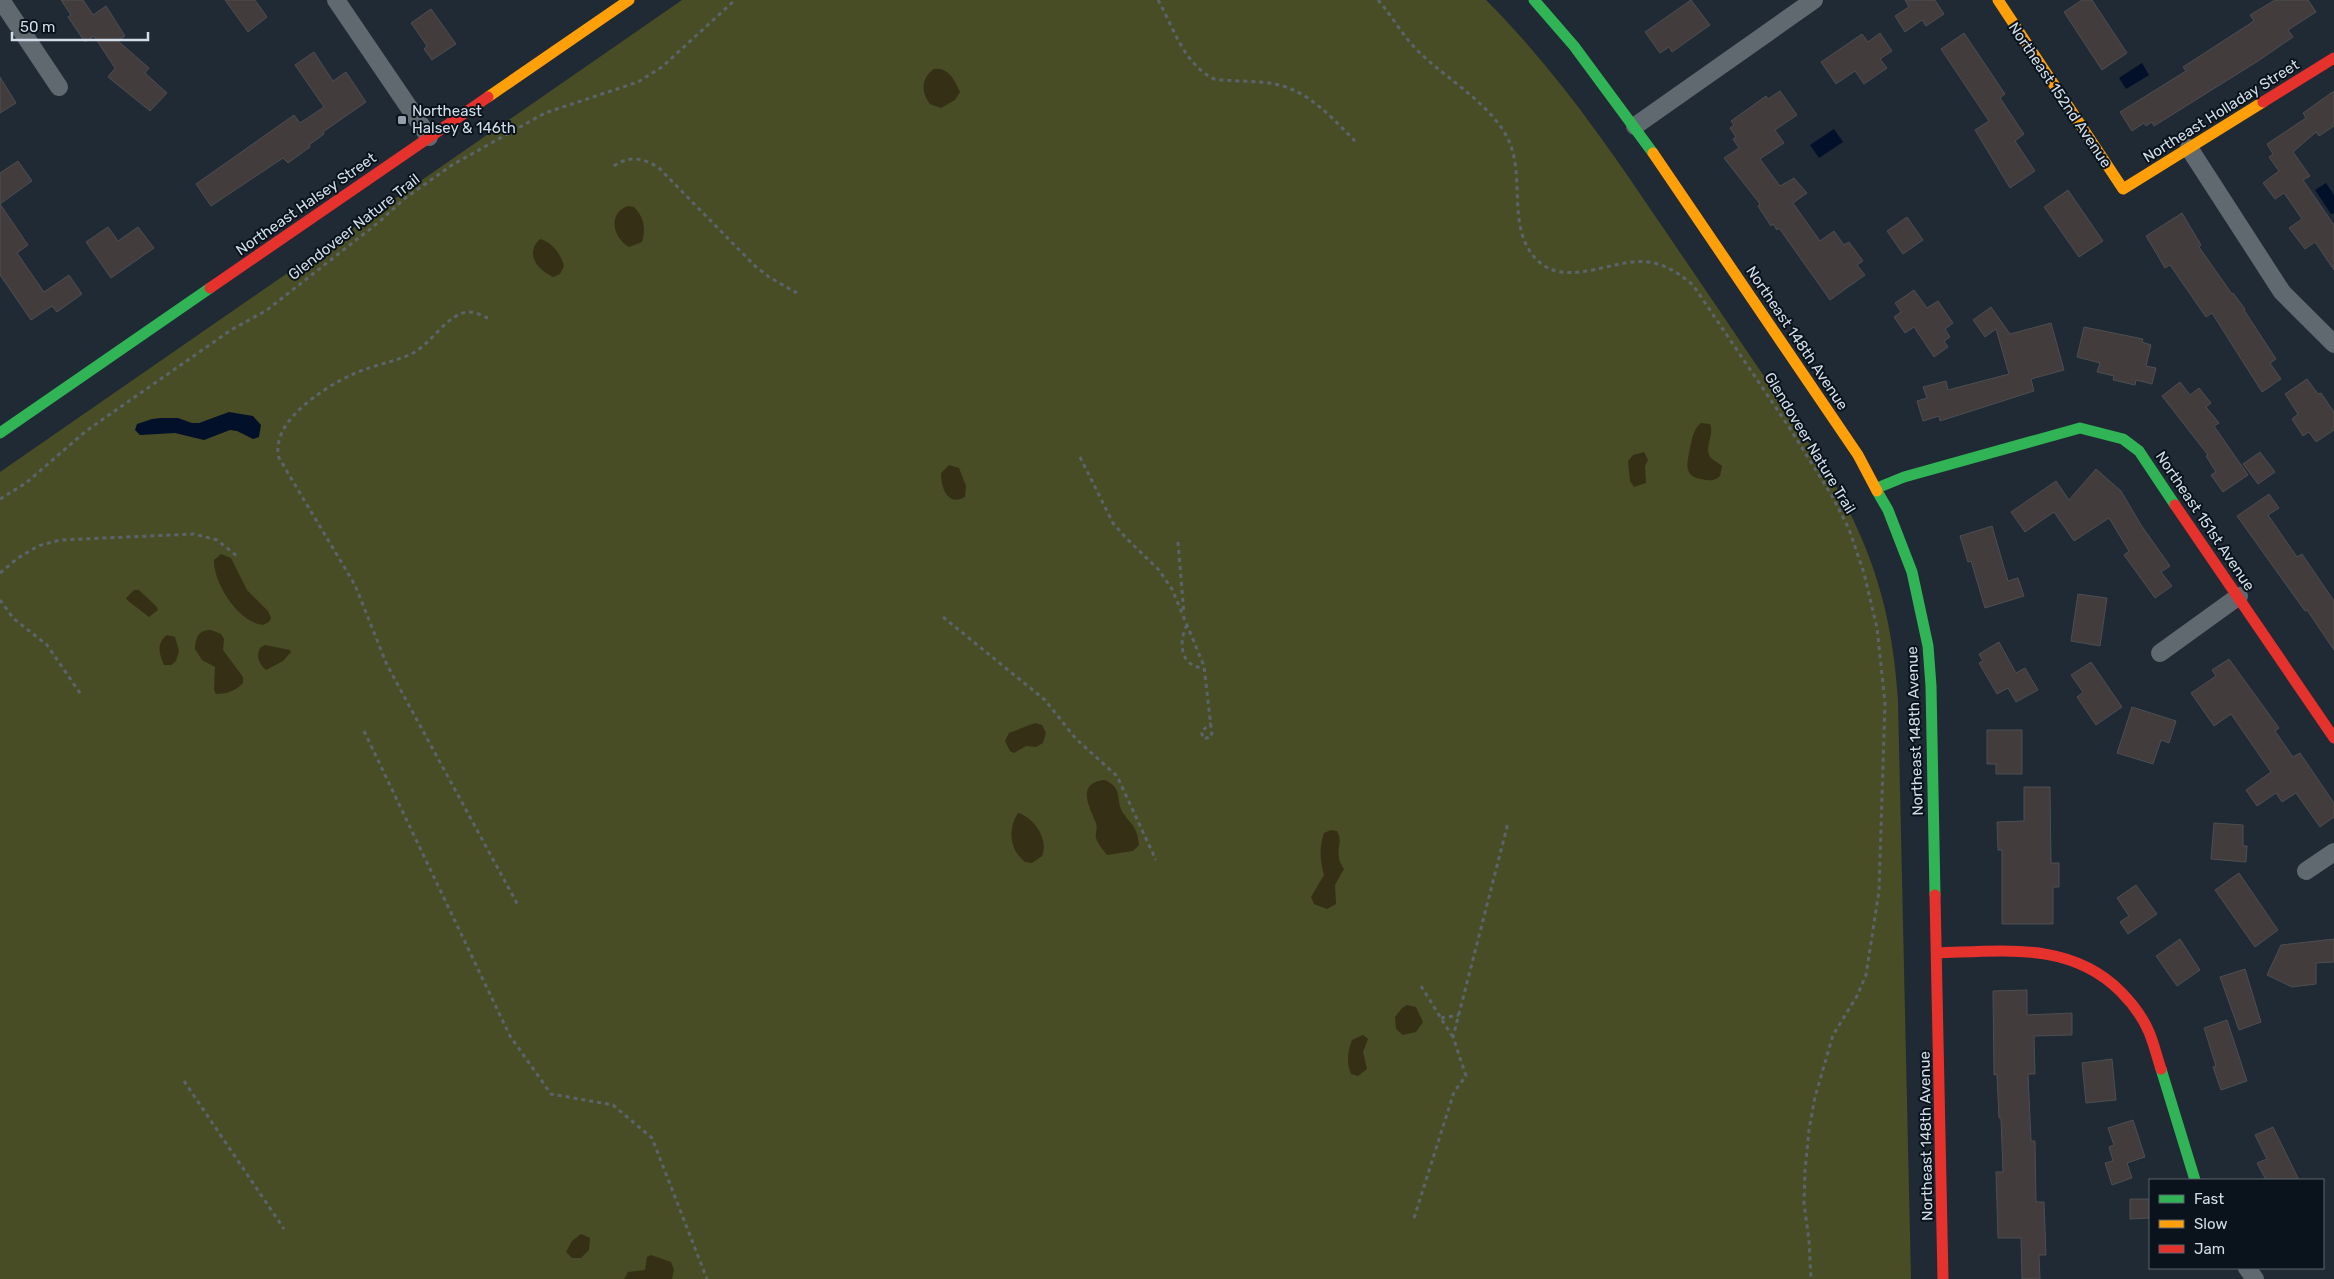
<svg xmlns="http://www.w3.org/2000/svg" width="2334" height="1279" font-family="Rubik,sans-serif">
<rect width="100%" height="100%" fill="#1f2a34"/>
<!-- green -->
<path fill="#484d25" d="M 682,0 L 1486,0 C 1557,71 1610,149 1666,232 C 1718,308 1769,384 1821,460 C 1870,542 1892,606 1898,701 L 1911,1279 L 0,1279 L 0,472 Z"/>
<!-- sand -->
<g fill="#352f15">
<path d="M 934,69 C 949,67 955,81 960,92 L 955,100 L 941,108 L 930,104 C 921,92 921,78 934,69 Z"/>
<path d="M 628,206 L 634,207 C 644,217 646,228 642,242 L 629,247 C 613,238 607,213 628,206 Z"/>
<path d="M 540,239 C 552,242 561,254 564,266 L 560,274 L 553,277 C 538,270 524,254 540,239 Z"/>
<path d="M 1701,423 L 1710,424 C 1715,435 1703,448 1711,458 C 1714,461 1719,463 1722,466 L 1720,476 C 1716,480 1712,481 1706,480 C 1682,477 1687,465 1690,448 C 1692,439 1693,429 1701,423 Z"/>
<polygon points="1644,452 1648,460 1645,466 1646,483 1634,487 1630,481 1628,461 1633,455"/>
<path d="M 949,465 L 959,468 L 966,486 L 965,497 C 947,507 941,487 941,473 Z"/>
<path d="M 221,554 L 231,558 L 247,590 L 268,611 L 271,618 L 269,622 L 263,625 C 239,623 213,583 214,560 Z"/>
<polygon points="134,590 139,590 156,606 158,610 149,617 127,600 126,598"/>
<path d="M 211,630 L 221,634 L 224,639 L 223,650 L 243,677 L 243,683 C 236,691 226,694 216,694 L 214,690 L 215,667 L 202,660 L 195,649 C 195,638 199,629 211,630 Z"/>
<path d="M 167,635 L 175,637 L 179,651 L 176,661 L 171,665 L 164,665 C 159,654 156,643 167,635 Z"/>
<path d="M 265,645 L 290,650 L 291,652 L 283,661 L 266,670 C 259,664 256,657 260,648 Z"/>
<polygon points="1035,723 1042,725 1046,733 1043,743 1036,747 1026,746 1014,753 1010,751 1005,741 1009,733"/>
<path d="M 1105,780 C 1124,789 1115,800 1123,813 C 1132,826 1137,826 1139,845 L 1133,851 L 1107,855 C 1103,850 1098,844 1096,838 C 1095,833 1098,828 1096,823 C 1090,807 1075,783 1105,780 Z"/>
<path d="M 1018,813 C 1034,817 1049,840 1042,856 L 1032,863 L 1025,862 C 1010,850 1007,830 1018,813 Z"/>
<path d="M 1331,830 L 1337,831 C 1343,842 1337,846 1339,857 C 1339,862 1342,865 1344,869 L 1335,885 L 1336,904 L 1327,909 L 1314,904 L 1311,897 L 1324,875 C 1320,860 1319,848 1324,833 Z"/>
<polygon points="1407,1005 1416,1007 1423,1022 1416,1032 1403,1035 1396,1029 1395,1017 1402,1008"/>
<path d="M 1363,1035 L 1368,1039 L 1363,1052 L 1367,1069 L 1358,1076 L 1351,1074 C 1346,1063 1348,1050 1352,1040 Z"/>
<polygon points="581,1234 590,1238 589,1250 581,1258 572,1258 566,1252 572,1241"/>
<polygon points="651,1255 671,1262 674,1270 672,1279 624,1279 628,1272 645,1270 647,1257"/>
</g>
<!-- water -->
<g fill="#03102a">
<polygon points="2142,63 2149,75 2126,89 2119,78"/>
<polygon points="1834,129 1843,142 1819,158 1810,145"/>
<polygon points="2326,183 2334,195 2334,213 2331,214 2315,190"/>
<polygon points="229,412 253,416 261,425 259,437 253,439 237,431 230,430 204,440 175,433 140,435 135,430 137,424 152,419 161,418 178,418 192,423 199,423"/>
</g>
<!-- building -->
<g fill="#433c3d" stroke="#4d4e51">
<polygon points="61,0 83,0 93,15 106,6 125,36 118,41 149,68 145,73 167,93 150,111 108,77 115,68 94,36 85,42 68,17 71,15"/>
<polygon points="225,0 255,0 267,17 248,32"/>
<polygon points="1691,0 1710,25 1672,52 1669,47 1660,53 1645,32"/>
<polygon points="1905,0 1935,0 1944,14 1926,26 1922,20 1905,32 1895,16 1909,7"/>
<polygon points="2082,0 2092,0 2127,53 2102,70 2064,12"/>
<polygon points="2275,0 2308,0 2316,12 2288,30 2293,37 2258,61 2154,126 2152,122 2146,126 2144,123 2132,131 2120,112 2186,71 2183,67 2254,21 2250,15"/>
<polygon points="431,9 456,44 432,60 424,49 427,46 411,23"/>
<polygon points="1880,33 1892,51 1880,59 1887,68 1864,84 1855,71 1836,84 1821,62 1862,34 1868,42"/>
<polygon points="1964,33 2005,94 2000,98 2024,134 2015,141 2035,171 2010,188 1975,130 1989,121 1941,49"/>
<polygon points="314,52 333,81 346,72 366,102 323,132 324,134 309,145 310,147 288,163 283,158 211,206 196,184 294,115 300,123 324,107 295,65"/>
<polygon points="0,77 16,103 0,113"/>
<polygon points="1780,91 1797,115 1775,130 1784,143 1760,159 1780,186 1794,178 1807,193 1793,203 1820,241 1834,231 1844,245 1849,242 1863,261 1857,265 1865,275 1830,300 1779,228 1777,230 1773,224 1771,226 1758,206 1760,204 1724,158 1739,148 1733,139 1736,137 1730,128 1734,125 1731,121 1766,96 1768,99"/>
<polygon points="2334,91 2334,126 2319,136 2316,132 2293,152 2310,176 2303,180 2334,225 2334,270 2315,242 2305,249 2289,228 2302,219 2284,193 2275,199 2263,183 2279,171 2269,157 2273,154 2267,144 2306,118 2303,113"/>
<polygon points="18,161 32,181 0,204 0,173"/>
<polygon points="2068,190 2103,241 2079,257 2044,207"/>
<polygon points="0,204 28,245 17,253 44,292 69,275 82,294 57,312 52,306 31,320 0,275"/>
<polygon points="2182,213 2201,245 2199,247 2232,294 2233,293 2245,309 2244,310 2276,359 2270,363 2281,379 2262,392 2212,313 2206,317 2170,265 2165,268 2146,236"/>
<polygon points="1907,217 1923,240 1903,254 1887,231"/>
<polygon points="108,227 118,241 138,227 154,248 111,278 86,242"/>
<polygon points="1914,290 1927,308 1938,301 1953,323 1945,329 1950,337 1944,341 1948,347 1934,357 1914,327 1905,333 1894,317 1901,312 1895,303"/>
<polygon points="1991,307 2010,334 2051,323 2064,370 2031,379 2034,391 1940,421 1939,416 1923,421 1917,401 1927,398 1923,387 1946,381 1948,390 2009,374 1996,329 1985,337 1973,320"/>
<polygon points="2084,327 2143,339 2142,342 2151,345 2146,366 2156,368 2152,384 2136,380 2135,385 2113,380 2114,376 2097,372 2100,363 2077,357"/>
<polygon points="2307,379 2318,394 2321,393 2334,412 2334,430 2316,442 2309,432 2303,436 2292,419 2298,414 2285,394"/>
<polygon points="2180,382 2190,395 2199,388 2211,403 2206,407 2219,423 2214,426 2248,475 2223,492 2211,475 2216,472 2206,456 2208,455 2162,396"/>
<polygon points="2260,452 2275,472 2258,484 2243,464"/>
<polygon points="2096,469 2121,491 2141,525 2170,566 2161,572 2172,586 2155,598 2124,555 2129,551 2109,518 2074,541 2054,512 2025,532 2011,512 2056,481 2069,500"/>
<polygon points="2269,494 2279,508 2268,515 2297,557 2302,554 2334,601 2334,650 2307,610 2305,611 2237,516"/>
<polygon points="1992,526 2008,581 2018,578 2024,596 1985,608 1971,561 1968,562 1960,536"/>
<polygon points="2078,594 2107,598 2100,646 2071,641"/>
<polygon points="1999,642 2016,673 2025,668 2038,690 2016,702 2008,688 1997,694 1979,663 1983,661 1979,654"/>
<polygon points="2229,659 2279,728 2275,731 2293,757 2300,753 2334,803 2334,817 2320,827 2296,793 2282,802 2276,793 2257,806 2246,790 2271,772 2231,714 2214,726 2191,693 2216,676 2212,670"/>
<polygon points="2091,662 2122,707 2096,725 2077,697 2083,692 2071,675"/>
<polygon points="2132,707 2176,721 2169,743 2161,740 2153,764 2117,753"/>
<polygon points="1987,730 2022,730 2022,774 1996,774 1996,764 1987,764"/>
<polygon points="2024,787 2050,787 2051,863 2059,863 2059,887 2053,887 2053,924 2002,924 2002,850 1998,850 1997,822 2024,821"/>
<polygon points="2214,823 2243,825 2243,846 2247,846 2246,862 2211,859"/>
<polygon points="2239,873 2278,930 2255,947 2215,890"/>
<polygon points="2136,885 2157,914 2128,934 2120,922 2129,916 2117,898"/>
<polygon points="2180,939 2200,970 2177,986 2156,956"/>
<polygon points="2334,939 2334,962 2316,963 2316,984 2292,987 2267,975 2281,945"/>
<polygon points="2245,969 2261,1022 2239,1030 2220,977"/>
<polygon points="2027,990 2027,1015 2072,1013 2072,1035 2034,1036 2035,1074 2028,1074 2031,1141 2035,1141 2036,1202 2044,1202 2046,1255 2039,1255 2040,1279 2022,1279 2021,1238 1998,1238 1996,1172 2003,1172 2001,1118 1999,1118 1997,1074 1994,1075 1993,991"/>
<polygon points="2227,1020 2247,1081 2221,1090 2213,1067 2216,1066 2204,1028"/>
<polygon points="2112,1059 2116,1100 2086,1103 2082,1063"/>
<polygon points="2133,1120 2145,1157 2127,1163 2132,1178 2112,1185 2105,1163 2113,1161 2109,1147 2114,1145 2108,1128"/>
<polygon points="2273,1127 2299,1180 2266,1180 2257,1163 2267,1159 2255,1135"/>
<polygon points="2130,1199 2150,1199 2150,1218 2130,1219"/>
</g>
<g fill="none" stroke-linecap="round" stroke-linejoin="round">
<!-- path -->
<g stroke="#5b646b" stroke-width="3" stroke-dasharray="4 4" stroke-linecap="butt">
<path d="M 1158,0 C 1174,28 1183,63 1214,79 C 1234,82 1255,80 1275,84 C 1309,91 1331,117 1355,141"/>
<path d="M 1378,0 C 1393,17 1403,37 1420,53 C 1448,80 1488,102 1507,137 C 1527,174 1505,228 1537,260 C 1569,291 1617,254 1654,263 C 1670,267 1681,275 1693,285 L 1789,427 L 1832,496 L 1849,529 L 1864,573 L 1877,628 L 1885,703 L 1879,891 L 1866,975 L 1857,996 L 1833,1035 L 1815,1097 L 1809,1130 L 1805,1171 L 1804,1203 L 1809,1241 L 1811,1279"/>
<path d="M 614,166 C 629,155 644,158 659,168 L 755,266 L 769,277 L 797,293"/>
<path d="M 488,318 C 483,316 476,312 470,312 C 448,311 430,347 409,355 C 395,361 380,364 366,369 C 336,379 268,419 279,458 L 355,585 L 387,665 L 519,907"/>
<polyline points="1080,457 1113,523 1126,538 1159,570 1172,589 1204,666 1212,736 1204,739 1201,732 1211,723"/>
<polyline points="0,499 26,483 86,431 231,330 267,310 379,222 404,199 452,165 545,113 638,82 662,67 735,0"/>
<polyline points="1178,542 1184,614"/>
<polyline points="0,573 18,558 38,546 60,540 194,534 217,540 237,556"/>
<polyline points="0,600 13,618 47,645 82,696"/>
<polyline points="943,617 1045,700 1076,739 1117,776 1156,860"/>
<path d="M 1187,625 C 1178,642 1180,667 1204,668"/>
<polyline points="364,731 510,1036 551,1094 613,1105 652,1138 707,1279"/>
<polyline points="1421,986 1452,1036"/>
<polyline points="1441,1018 1459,1015"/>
<polyline points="184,1081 284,1229"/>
<polyline points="1414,1218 1454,1092 1466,1076 1453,1037 1508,823"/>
</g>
<!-- street -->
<g stroke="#606870" stroke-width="18">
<polyline points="1,0 59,87"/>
<polyline points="336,0 429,137"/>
<polyline points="1635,126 1814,0"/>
<polyline points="2189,148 2282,292 2334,344"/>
<polyline points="2160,653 2239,596"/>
<polyline points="2306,871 2334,852"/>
<polyline points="2247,1268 2255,1279"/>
</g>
<!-- fast -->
<g stroke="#30b455" stroke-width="11">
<polyline points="1534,0 1574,46 1653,153"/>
<polyline points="0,433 210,288"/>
<polyline points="1877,488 1904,477 2080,428 2123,439 2139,451 2175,505"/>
<polyline points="1877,491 1888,510 1912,572 1928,646 1931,686 1935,895"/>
<polyline points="2161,1069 2195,1180"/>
</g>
<!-- slow -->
<g stroke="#ff9f0a" stroke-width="11">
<polyline points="1998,0 2123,189 2263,102"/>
<polyline points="488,97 629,0"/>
<polyline points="1653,153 1858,455 1877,491"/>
</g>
<!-- jam -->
<g stroke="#e5322d" stroke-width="11">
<polyline points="2263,102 2334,58"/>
<polyline points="210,288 488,97"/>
<polyline points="2175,505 2334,738"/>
<polyline points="1935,895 1943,1279"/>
<path d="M 1937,953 C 2002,951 2071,941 2121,992 C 2132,1003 2143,1018 2149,1032 C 2154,1044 2157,1057 2161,1069"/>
</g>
</g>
<!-- markers -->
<rect fill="#939faa" stroke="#0a131b" stroke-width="2" x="397" y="115" width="10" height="10" rx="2.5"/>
<g text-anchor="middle" stroke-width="4" stroke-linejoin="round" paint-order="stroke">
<!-- street labels -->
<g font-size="15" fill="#d1dee9" stroke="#0a131b">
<text transform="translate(2060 95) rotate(56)" y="5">Northeast 152nd Avenue</text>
<text transform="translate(2221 111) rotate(-32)" y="5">Northeast Holladay Street</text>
<text transform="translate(306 204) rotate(-35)" y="5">Northeast Halsey Street</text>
<text transform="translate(354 227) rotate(-38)" y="5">Glendoveer Nature Trail</text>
<text transform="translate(1797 338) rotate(56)" y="5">Northeast 148th Avenue</text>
<text transform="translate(1810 443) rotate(59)" y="5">Glendoveer Nature Trail</text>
<text transform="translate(2205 521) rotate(56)" y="5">Northeast 151st Avenue</text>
<text transform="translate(1915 731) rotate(-92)" y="5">Northeast 148th Avenue</text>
<text transform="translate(1926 1136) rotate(-91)" y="5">Northeast 148th Avenue</text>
</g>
<!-- poi labels -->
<g font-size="15" fill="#d1dee9" stroke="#0a131b" text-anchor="start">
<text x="412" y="116">Northeast<tspan x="412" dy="17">Halsey &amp; 146th</tspan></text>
</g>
</g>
<!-- legend -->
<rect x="2149" y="1179" width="175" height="90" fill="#0a131b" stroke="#5a646d"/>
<rect x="2159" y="1195" width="25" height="8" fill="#30b455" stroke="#5a646d"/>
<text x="2194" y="1204" font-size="15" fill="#d1dee9">Fast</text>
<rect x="2159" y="1220" width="25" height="8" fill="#ff9f0a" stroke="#5a646d"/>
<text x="2194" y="1229" font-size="15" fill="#d1dee9">Slow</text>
<rect x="2159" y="1245" width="25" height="8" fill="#e5322d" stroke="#5a646d"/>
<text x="2194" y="1254" font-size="15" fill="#d1dee9">Jam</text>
<!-- scale -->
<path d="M12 32v8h136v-8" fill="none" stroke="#d1dee9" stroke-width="2.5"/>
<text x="20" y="32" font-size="15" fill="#d1dee9" stroke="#0a131b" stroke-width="4" paint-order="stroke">50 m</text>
</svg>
